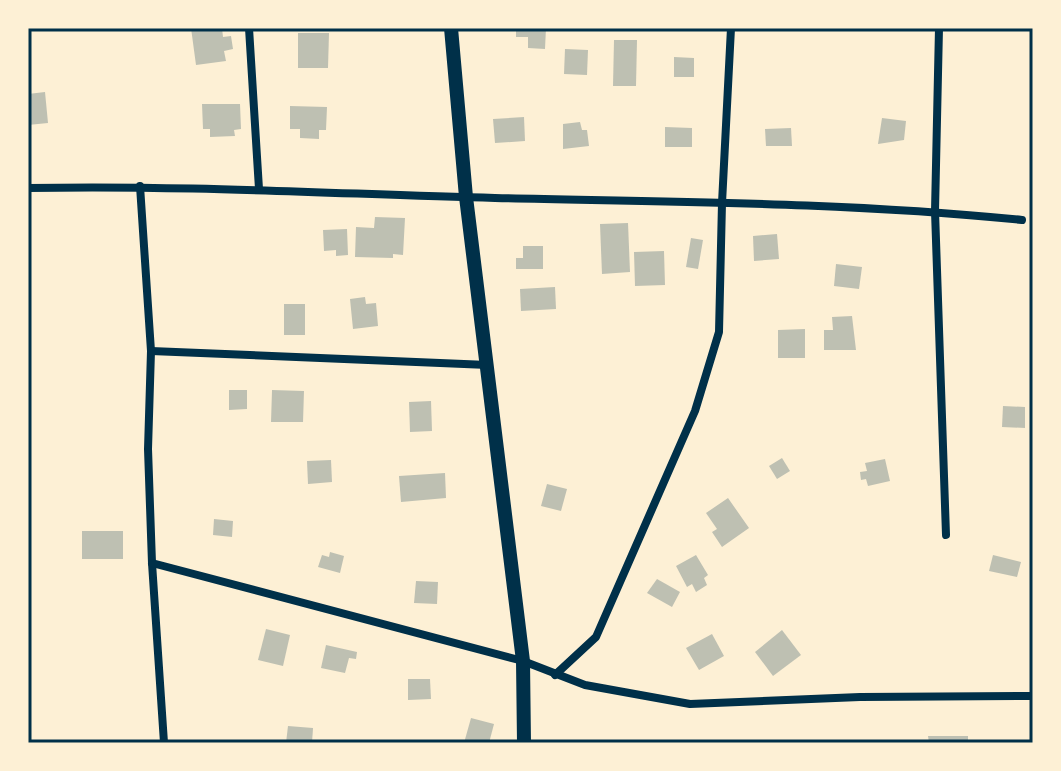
<svg xmlns="http://www.w3.org/2000/svg" width="1061" height="771" font-family="Barlow,sans-serif">
<rect width="100%" height="100%" fill="#fdf0d5"/>
<!-- building -->
<g fill="#bec0b2">
<polygon points="191,28 222,28 223,37 231,36 233,49 224,51 226,61 196,65"/>
<polygon points="516,28 546,28 545,49 528,48 528,37 516,37"/>
<polygon points="298,33 329,33 328,68 298,68"/>
<polygon points="614,40 637,40 636,86 613,86"/>
<polygon points="565,49 588,50 587,75 564,74"/>
<polygon points="674,57 694,58 694,77 674,77"/>
<polygon points="45,92 48,123 28,125 28,94"/>
<polygon points="202,104 240,104 241,129 234,130 235,136 210,137 210,129 203,129"/>
<polygon points="290,106 327,107 326,130 319,130 319,139 300,138 300,129 290,129"/>
<polygon points="524,117 525,141 495,143 493,119"/>
<polygon points="882,118 906,121 904,140 878,144"/>
<polygon points="580,122 582,130 587,130 589,146 563,149 563,124"/>
<polygon points="665,127 692,128 692,147 665,147"/>
<polygon points="791,128 792,146 766,146 765,129"/>
<polygon points="375,217 405,218 403,255 393,254 393,258 355,257 356,227 374,228"/>
<polygon points="628,223 630,272 602,274 600,224"/>
<polygon points="347,229 348,255 336,256 336,250 324,251 323,230"/>
<polygon points="777,234 779,259 754,261 753,236"/>
<polygon points="691,238 703,240 698,269 686,267"/>
<polygon points="523,246 543,246 543,269 516,269 516,258 523,258"/>
<polygon points="664,251 665,285 635,286 634,252"/>
<polygon points="836,264 862,267 859,289 834,286"/>
<polygon points="555,287 556,309 521,311 520,289"/>
<polygon points="365,297 366,304 376,303 378,326 353,329 350,299"/>
<rect x="284" y="304" width="21" height="31"/>
<polygon points="852,316 856,350 824,350 824,330 833,330 832,317"/>
<polygon points="805,329 805,358 778,358 778,330"/>
<polygon points="229,390 247,390 247,409 229,410"/>
<polygon points="272,390 304,391 303,422 271,422"/>
<polygon points="431,401 432,431 410,432 409,402"/>
<polygon points="1003,406 1025,407 1025,428 1002,427"/>
<polygon points="782,458 790,471 777,479 769,466"/>
<polygon points="885,459 890,481 868,486 866,479 861,480 860,472 867,471 865,463"/>
<polygon points="331,460 332,482 308,484 307,461"/>
<polygon points="445,473 446,498 401,502 399,476"/>
<polygon points="547,484 567,489 561,511 541,506"/>
<polygon points="728,498 749,528 722,547 712,532 717,529 706,513"/>
<polygon points="214,519 233,521 232,537 213,535"/>
<rect x="82" y="531" width="41" height="28"/>
<polygon points="330,552 344,556 340,573 318,567 322,555 329,557"/>
<polygon points="696,555 708,575 704,578 707,585 696,592 692,584 687,587 676,566"/>
<polygon points="993,555 1021,562 1017,577 989,571"/>
<polygon points="657,579 680,592 672,607 647,593"/>
<polygon points="416,581 438,582 437,604 414,603"/>
<polygon points="266,629 290,635 283,666 258,660"/>
<polygon points="782,630 801,655 773,676 755,652"/>
<polygon points="712,634 724,656 699,670 686,648"/>
<polygon points="326,645 357,652 356,659 349,658 345,673 321,668"/>
<polygon points="408,679 430,679 431,699 408,700"/>
<polygon points="471,718 494,724 489,743 464,743"/>
<polygon points="288,726 313,728 312,743 286,743"/>
<polygon points="928,736 968,736 968,743 929,743"/>
</g>
<g fill="none" stroke-linecap="round" stroke-linejoin="round">
<!-- minor -->
<g stroke="#003049" stroke-width="8">
<polyline points="249,28 259,189"/>
<polyline points="939,28 935,211 946,535"/>
<polyline points="140,186 151,351 148,449 152,563 164,743"/>
<path d="M 28,188 C 184,185 339,194 495,198 C 670,202 847,202 1022,220"/>
<polyline points="151,351 488,365"/>
<polyline points="152,563 523,661 585,685 690,704 860,697 1033,696"/>
<polyline points="555,675 596,637 695,411 719,332 722,203 731,28"/>
</g>
<!-- tertiary -->
<polyline stroke="#003049" stroke-width="14" points="451,28 466,197 523,661 524,743"/>
</g>
<!-- border -->
<rect width="1061" height="771" fill="none" stroke="#fdf0d5" stroke-width="60"/>
<rect x="30" y="30" width="1001" height="711" fill="none" stroke="#003049" stroke-width="3"/>
</svg>
